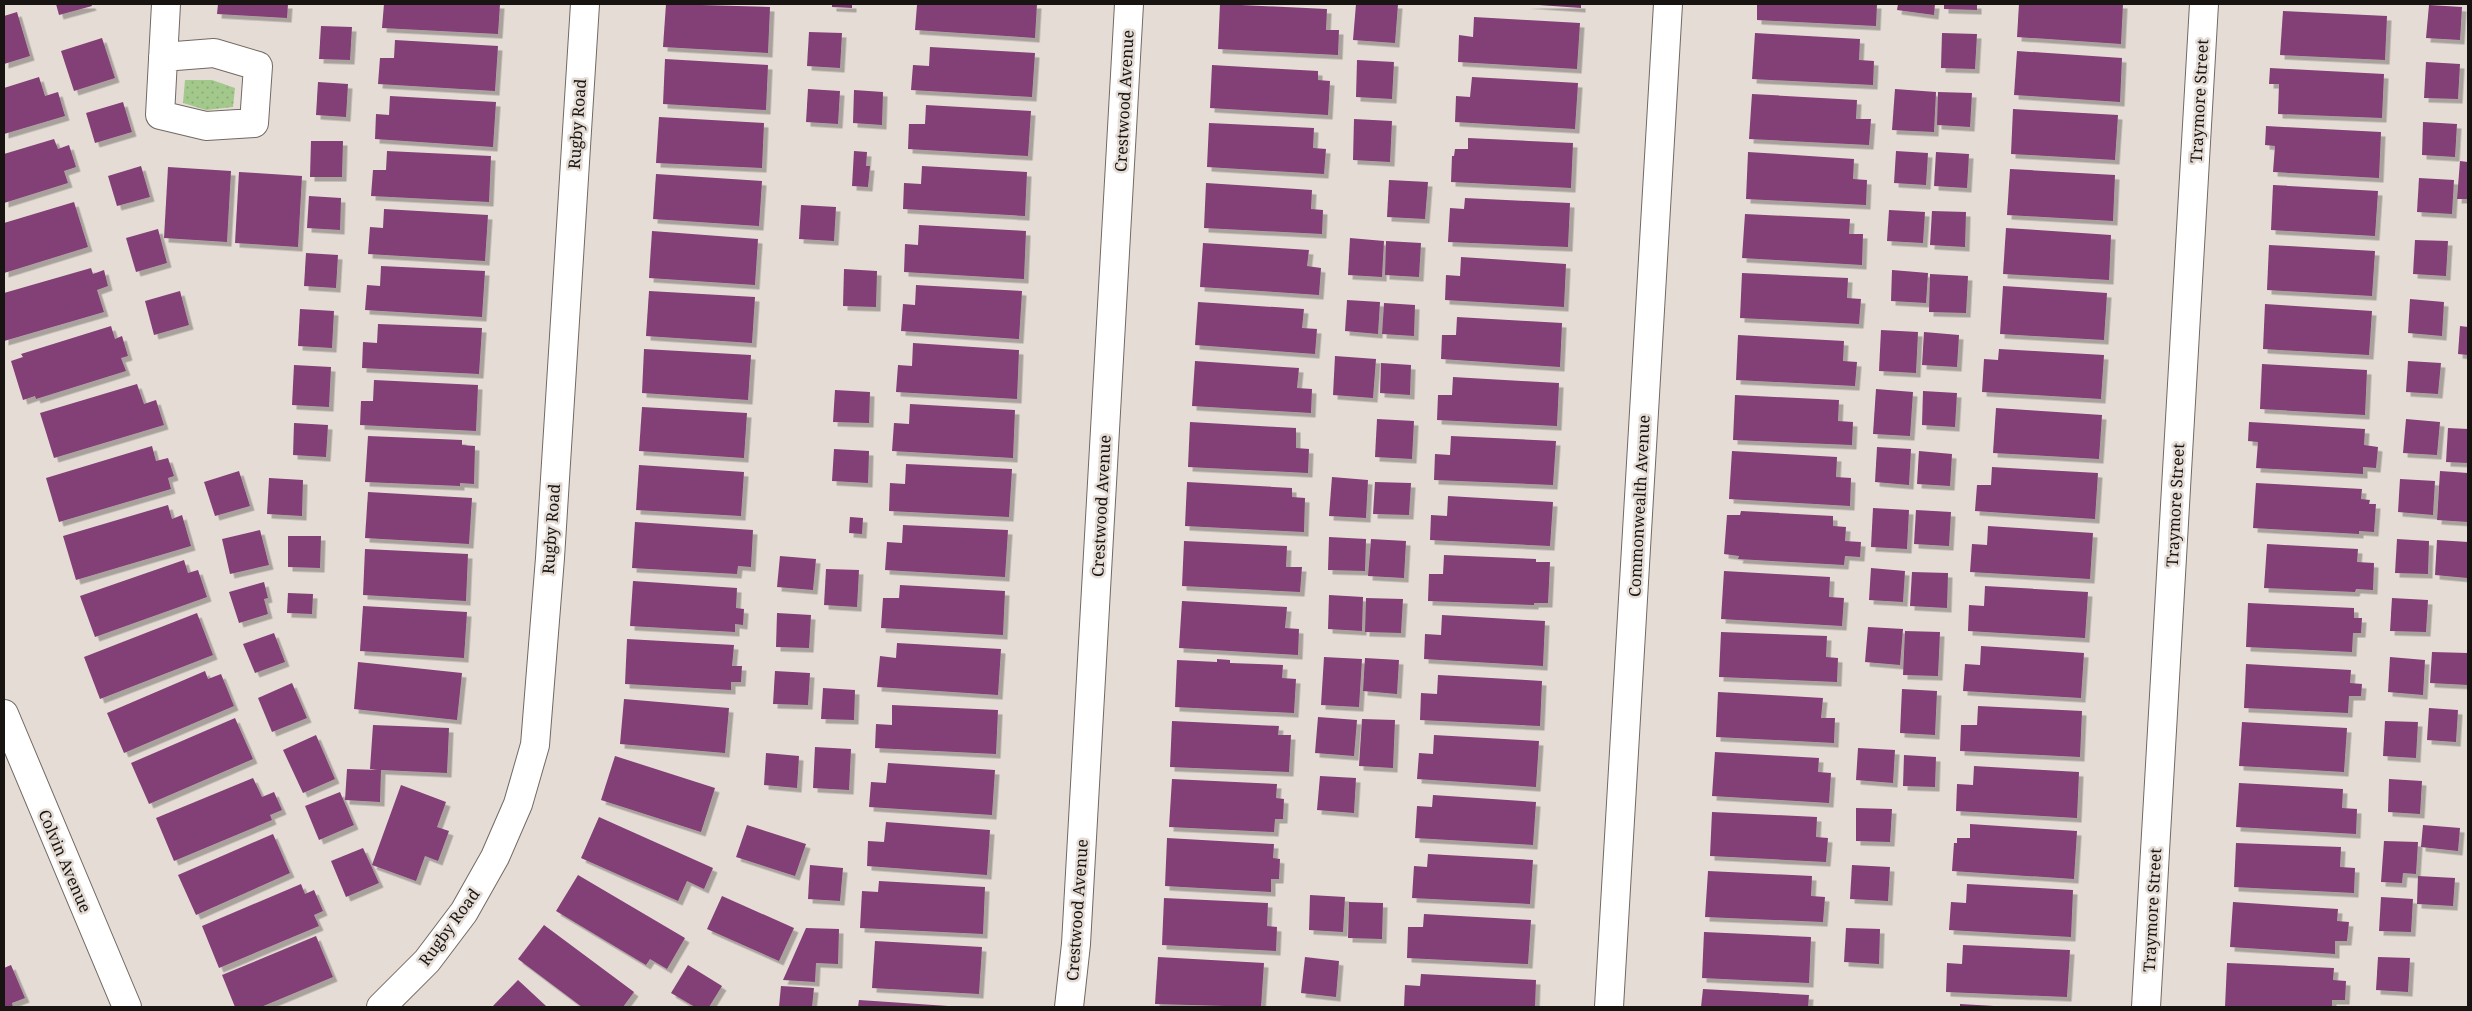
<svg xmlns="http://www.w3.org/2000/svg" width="2472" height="1011" font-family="'Noto Serif',serif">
<defs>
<pattern id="grass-dots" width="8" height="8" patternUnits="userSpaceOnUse" patternTransform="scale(1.25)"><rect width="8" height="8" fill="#a3c88c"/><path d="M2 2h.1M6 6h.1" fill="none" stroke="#8cab78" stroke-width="1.8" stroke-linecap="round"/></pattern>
<filter id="shadow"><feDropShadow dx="4.5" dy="4.5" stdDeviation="0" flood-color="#0004"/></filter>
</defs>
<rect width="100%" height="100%" fill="#e5dcd5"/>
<!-- grass -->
<polygon fill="url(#grass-dots)" points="185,80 212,80 235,88 233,107 206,110 183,103"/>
<!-- building -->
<g fill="#823f77" filter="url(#shadow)">
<polygon points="56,4 91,4 92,6 59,15"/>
<polygon points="218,4 288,4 287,18 217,14"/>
<polygon points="384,4 500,4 498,34 382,28"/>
<polygon points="666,4 770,7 768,53 663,47"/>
<polygon points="832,4 852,4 852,8 832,7"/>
<polygon points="932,4 1037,4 1035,38 915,30 917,5"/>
<polygon points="1220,4 1327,9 1326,30 1339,30 1338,55 1218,49"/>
<polygon points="1356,4 1398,4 1395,43 1353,40"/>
<polygon points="1525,4 1581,4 1581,8"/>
<polygon points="1757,4 1877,4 1876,26 1757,20"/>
<polygon points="1898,4 1935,4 1934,15 1897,10"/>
<polygon points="1944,4 1977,4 1977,10 1944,9"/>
<polygon points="2019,4 2123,4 2121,44 2017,37"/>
<polygon points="2429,5 2462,7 2460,40 2426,38"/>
<polygon points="2283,11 2387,16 2385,60 2280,55"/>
<polygon points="17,12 30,56 4,64 4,16"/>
<polygon points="1474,17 1580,23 1577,69 1458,62 1459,35 1473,37"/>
<polygon points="321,26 352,27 350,60 319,59"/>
<polygon points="809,32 842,33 840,68 807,66"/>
<polygon points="1755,33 1860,39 1859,60 1874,61 1873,85 1752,79"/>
<polygon points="1942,33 1977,34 1975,69 1941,68"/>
<polygon points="102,38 115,78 74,91 61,51"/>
<polygon points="395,40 498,46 495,91 378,84 380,58 394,58"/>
<polygon points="930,47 1035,53 1032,97 911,90 913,65 929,66"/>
<polygon points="2017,51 2122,58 2120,102 2014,95"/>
<polygon points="665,59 768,65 766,110 663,104"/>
<polygon points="1357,60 1394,62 1392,99 1356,97"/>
<polygon points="2426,62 2460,64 2458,99 2424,98"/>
<polygon points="1212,65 1318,71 1318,80 1330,81 1328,115 1210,108"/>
<polygon points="2270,68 2384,74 2382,118 2278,114 2279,84 2269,84"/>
<polygon points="39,77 45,96 58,92 65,116 4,134 4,88"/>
<polygon points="1472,77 1578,83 1575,129 1455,122 1456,96 1470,97"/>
<polygon points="318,82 348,84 346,117 316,115"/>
<polygon points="808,89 840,91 838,124 806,122"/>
<polygon points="1895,89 1936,92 1934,132 1892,130"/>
<polygon points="854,90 883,92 882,125 853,123"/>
<polygon points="1938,92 1972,93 1970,127 1937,125"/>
<polygon points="1752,94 1857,100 1856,119 1871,119 1869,145 1749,139"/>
<polygon points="390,96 496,102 493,147 375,139 376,114 389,115"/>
<polygon points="123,102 132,132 95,143 86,113"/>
<polygon points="926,105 1031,111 1028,156 908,149 909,124 925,124"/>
<polygon points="2013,109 2118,115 2115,160 2011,154"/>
<polygon points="659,117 764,123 762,168 656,163"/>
<polygon points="1354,119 1392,121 1390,162 1353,160"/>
<polygon points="2423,122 2457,124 2455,157 2422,155"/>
<polygon points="1209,123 1314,128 1313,148 1326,149 1324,174 1207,167"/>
<polygon points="2266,126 2381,132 2379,178 2273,172 2275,146 2265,145"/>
<polygon points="1468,138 1573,143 1571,188 1451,182 1452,156 1454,156 1455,149 1468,149"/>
<polygon points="54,139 58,149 69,145 76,167 64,171 68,183 4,203 4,154"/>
<polygon points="311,141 343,141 342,177 310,177"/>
<polygon points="387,151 491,156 489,202 371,196 373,170 386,170"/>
<polygon points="854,151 867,152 866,166 870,166 868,187 852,186"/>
<polygon points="1896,151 1928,153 1926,185 1894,183"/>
<polygon points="1748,152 1854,159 1853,179 1867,180 1866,205 1746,199"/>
<polygon points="1936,152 1969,154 1967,188 1934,186"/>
<polygon points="2460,161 2468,162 2468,199 2457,199"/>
<polygon points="141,166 150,197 117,206 108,176"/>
<polygon points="922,166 1027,172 1025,216 903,209 904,183 921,184"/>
<polygon points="168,167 231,171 227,242 164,238"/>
<polygon points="2010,169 2115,175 2113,221 2007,215"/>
<polygon points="239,172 302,176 298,247 235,243"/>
<polygon points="656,174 762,181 759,226 653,219"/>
<polygon points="2419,178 2454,180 2452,214 2417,212"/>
<polygon points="1389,180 1428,182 1425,219 1387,217"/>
<polygon points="1206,183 1312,190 1311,209 1323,210 1322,234 1204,228"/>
<polygon points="2273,185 2378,191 2375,236 2271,230"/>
<polygon points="309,196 341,198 340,230 307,228"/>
<polygon points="1465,198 1570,203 1568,247 1448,242 1450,208 1464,209"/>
<polygon points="74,202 88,247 4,273 4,223"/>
<polygon points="801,205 836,207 834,241 799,239"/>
<polygon points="384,209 488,215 485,261 368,254 370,227 383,228"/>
<polygon points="1889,210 1925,212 1923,243 1887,241"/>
<polygon points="1932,211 1966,212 1965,247 1930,245"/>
<polygon points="1745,214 1850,219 1849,234 1863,234 1862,265 1742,258"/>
<polygon points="919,225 1026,231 1024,279 904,272 905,244 918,245"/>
<polygon points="2006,228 2111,235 2109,280 2003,274"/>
<polygon points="158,229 167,263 136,272 126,238"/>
<polygon points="652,231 758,239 755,285 649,278"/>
<polygon points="1350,238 1384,241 1382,277 1348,275"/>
<polygon points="2415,240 2448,241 2446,276 2413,274"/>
<polygon points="1386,241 1421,243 1419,277 1385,275"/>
<polygon points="1203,243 1309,250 1307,266 1321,268 1319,295 1200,287"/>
<polygon points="2269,245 2375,251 2372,296 2267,290"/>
<polygon points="306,253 338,255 336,288 304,286"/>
<polygon points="1461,257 1566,264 1564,307 1445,300 1446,275 1460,276"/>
<polygon points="381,266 485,271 482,317 365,310 367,285 380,286"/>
<polygon points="91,268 93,274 104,270 108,286 97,290 104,312 4,341 4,293"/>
<polygon points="844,269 877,271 876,307 843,306"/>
<polygon points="1892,270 1928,273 1926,303 1891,301"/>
<polygon points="1742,273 1848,278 1847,298 1861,299 1859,324 1740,318"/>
<polygon points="1930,274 1968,276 1966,313 1929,312"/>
<polygon points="916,285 1022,291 1019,339 901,331 903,304 915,305"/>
<polygon points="2003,286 2107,293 2104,340 2000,334"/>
<polygon points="180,291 189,325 154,335 145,301"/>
<polygon points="649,291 755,297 752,343 646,336"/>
<polygon points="2410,299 2444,302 2442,336 2408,333"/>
<polygon points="1347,300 1380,302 1378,334 1345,331"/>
<polygon points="1198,302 1304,309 1302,328 1317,329 1315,354 1195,345"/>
<polygon points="1384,303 1415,305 1414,336 1382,334"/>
<polygon points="2265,304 2372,311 2369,355 2263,349"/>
<polygon points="300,309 334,311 332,348 298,346"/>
<polygon points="1457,317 1562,323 1560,367 1441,359 1442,335 1456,335"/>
<polygon points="378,324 482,328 479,374 362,368 363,342 377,343"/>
<polygon points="111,326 115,339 122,336 128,356 121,358 126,371 36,399 35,396 23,400 11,361 23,357 21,354"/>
<polygon points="2460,326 2468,327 2468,355 2458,354"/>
<polygon points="1881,330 1918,332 1916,373 1879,371"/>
<polygon points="1924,332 1959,335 1957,367 1922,365"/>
<polygon points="1738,335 1844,341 1843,361 1857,362 1855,386 1736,380"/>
<polygon points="913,343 1019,350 1017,399 896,392 898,365 912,366"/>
<polygon points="644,349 751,355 748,400 642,393"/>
<polygon points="1999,349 2104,355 2101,399 1982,392 1984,359 1998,360"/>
<polygon points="1335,356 1376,359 1373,398 1333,395"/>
<polygon points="1195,361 1299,368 1297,388 1312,389 1311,413 1192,406"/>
<polygon points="2408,361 2441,363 2438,394 2406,392"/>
<polygon points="1381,363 1411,365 1410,395 1380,393"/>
<polygon points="2262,364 2367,370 2365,415 2260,409"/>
<polygon points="294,365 331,367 329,407 292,405"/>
<polygon points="1453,377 1559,383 1557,426 1437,420 1438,395 1452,395"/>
<polygon points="374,380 478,385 476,431 360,425 361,401 373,401"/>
<polygon points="137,384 144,404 156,400 164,425 54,458 40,413"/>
<polygon points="1876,389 1913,392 1910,436 1873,434"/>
<polygon points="835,390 870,392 869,423 833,422"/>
<polygon points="1923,391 1957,393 1955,427 1922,425"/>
<polygon points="1735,395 1839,400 1838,421 1853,422 1852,445 1733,440"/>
<polygon points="910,404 1015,410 1013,458 892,451 894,423 909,424"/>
<polygon points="642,407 747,413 744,458 639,451"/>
<polygon points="1996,408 2102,415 2099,459 1993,453"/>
<polygon points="1377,419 1414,421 1412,459 1375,457"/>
<polygon points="2406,419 2440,422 2437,455 2403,453"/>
<polygon points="1190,422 1296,428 1296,448 1309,449 1308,473 1188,467"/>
<polygon points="2249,422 2365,429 2364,445 2378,447 2376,468 2363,467 2363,474 2256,468 2258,442 2248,441"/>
<polygon points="294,423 328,425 326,457 293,455"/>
<polygon points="2448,428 2468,429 2468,463 2446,462"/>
<polygon points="368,436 462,440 462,445 475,446 474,484 460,483 460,486 365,482"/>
<polygon points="1451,436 1556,441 1553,485 1434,480 1435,454 1450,455"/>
<polygon points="152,446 156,461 168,458 174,476 168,478 171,489 59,522 46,478"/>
<polygon points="1877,447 1911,449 1909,485 1875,482"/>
<polygon points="834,449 869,451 868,483 832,481"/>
<polygon points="1732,451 1837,457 1836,477 1851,478 1850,506 1729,499"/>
<polygon points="1919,451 1952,454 1950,486 1917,484"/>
<polygon points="906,464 1012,469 1009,517 889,511 890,483 905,484"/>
<polygon points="639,465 744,472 741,516 636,510"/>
<polygon points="1992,467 2098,473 2095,519 1975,511 1977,485 1991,485"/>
<polygon points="239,471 250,506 215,516 204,482"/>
<polygon points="2440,471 2468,473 2468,522 2437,520"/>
<polygon points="1332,477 1368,480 1366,518 1329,516"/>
<polygon points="269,478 303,480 302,516 267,514"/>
<polygon points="2400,479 2435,481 2433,515 2398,512"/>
<polygon points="1187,482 1292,488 1292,497 1305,498 1304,532 1185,526"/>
<polygon points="1375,482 1411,483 1409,515 1373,514"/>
<polygon points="2256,483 2362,489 2361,499 2370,500 2369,504 2376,504 2374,532 2359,531 2359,534 2253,528"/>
<polygon points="368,492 472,498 469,544 365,538"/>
<polygon points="1448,496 1553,502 1550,546 1430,540 1431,515 1447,516"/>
<polygon points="168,505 172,519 182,515 191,546 76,580 63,536"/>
<polygon points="1873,508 1909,510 1907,549 1871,547"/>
<polygon points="1916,510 1951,512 1949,546 1914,544"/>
<polygon points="1741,511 1833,516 1833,526 1846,527 1845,541 1861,542 1860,557 1845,556 1844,565 1738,559 1739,556 1724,554 1727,515 1740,515"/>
<polygon points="850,517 863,518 862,534 849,533"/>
<polygon points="635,522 753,530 751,567 738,566 737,574 632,568"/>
<polygon points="903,525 1008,530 1005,577 885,570 887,542 902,543"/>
<polygon points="1988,526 2093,533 2090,579 1970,572 1972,544 1987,545"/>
<polygon points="260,530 269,565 230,574 222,539"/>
<polygon points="288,536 321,536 320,568 288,567"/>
<polygon points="1329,537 1366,539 1365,571 1328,570"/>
<polygon points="1371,539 1406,541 1404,578 1368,576"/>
<polygon points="2397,539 2429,541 2428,574 2395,573"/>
<polygon points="2437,540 2468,542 2467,578 2435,575"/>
<polygon points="1184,541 1287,546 1286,567 1302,567 1300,592 1182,586"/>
<polygon points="2267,544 2358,549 2357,562 2374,563 2373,590 2356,589 2355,592 2264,588"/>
<polygon points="365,549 468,554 466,601 363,595"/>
<polygon points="1444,555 1536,559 1536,562 1550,562 1548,603 1534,603 1534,605 1428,601 1429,574 1443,574"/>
<polygon points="780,556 816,559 813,590 777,587"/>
<polygon points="184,560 188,573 198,570 207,597 95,637 80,596"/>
<polygon points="1871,568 1905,571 1903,602 1869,600"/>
<polygon points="826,569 859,570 857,607 824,605"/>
<polygon points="1724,571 1830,577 1829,597 1844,598 1842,626 1721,619"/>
<polygon points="1912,572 1948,573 1947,608 1910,606"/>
<polygon points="633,581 737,588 736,608 744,609 743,625 735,624 735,632 630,626"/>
<polygon points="264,582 268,598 264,599 268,614 239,623 229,592"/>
<polygon points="900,585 1005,591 1003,635 881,628 883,598 899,598"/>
<polygon points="1985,586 2088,592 2085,638 1968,631 1969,605 1984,606"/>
<polygon points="288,593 313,594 312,614 287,613"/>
<polygon points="1329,595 1363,597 1362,631 1328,629"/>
<polygon points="1366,598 1403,599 1401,633 1365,632"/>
<polygon points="2392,598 2428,600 2426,632 2390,631"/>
<polygon points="1182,601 1287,607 1285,628 1299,629 1298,655 1179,648"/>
<polygon points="2248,603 2354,608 2354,618 2362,618 2361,633 2353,633 2352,652 2246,647"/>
<polygon points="363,606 467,612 464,658 360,651"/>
<polygon points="197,613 213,655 100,699 84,657"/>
<polygon points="777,613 811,615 809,648 776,647"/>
<polygon points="1442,615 1545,621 1543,666 1424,659 1425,634 1441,635"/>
<polygon points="1868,627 1903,629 1900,665 1865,662"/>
<polygon points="1905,631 1940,632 1938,676 1903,675"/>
<polygon points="1721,632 1827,636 1826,657 1838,658 1837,682 1719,677"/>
<polygon points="274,633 285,662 255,673 243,644"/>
<polygon points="627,639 734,645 732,666 742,666 741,682 731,682 731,690 625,684"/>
<polygon points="897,643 1001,649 998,695 877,687 880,656 896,658"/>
<polygon points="1981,646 2084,653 2081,698 1963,691 1965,664 1980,665"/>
<polygon points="2432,652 2468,653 2468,685 2430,683"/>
<polygon points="1324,657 1362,659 1359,707 1321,705"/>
<polygon points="2390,657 2425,660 2423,695 2388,692"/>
<polygon points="1365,658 1399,660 1397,694 1363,691"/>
<polygon points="1217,659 1230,660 1230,663 1283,665 1282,678 1296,679 1294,713 1175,707 1177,660 1217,662"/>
<polygon points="358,662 462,673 457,720 354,709"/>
<polygon points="2246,664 2351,670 2350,683 2362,684 2361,696 2349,696 2348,713 2244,708"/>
<polygon points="205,671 208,679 221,674 234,706 124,753 107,713"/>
<polygon points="775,671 810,673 808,705 773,704"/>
<polygon points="1438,675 1542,681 1540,726 1420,720 1421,693 1437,694"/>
<polygon points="292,683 307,718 272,732 258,698"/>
<polygon points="823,688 855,690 854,720 821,719"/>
<polygon points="1902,689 1937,691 1935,735 1900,733"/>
<polygon points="1718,692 1823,698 1821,718 1835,718 1834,743 1716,737"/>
<polygon points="624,699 729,708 725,753 620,744"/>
<polygon points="892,705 998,710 996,754 875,748 876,724 892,725"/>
<polygon points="1978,706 2082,711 2080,757 1960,751 1961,725 1977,725"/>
<polygon points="2429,708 2458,710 2456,742 2427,740"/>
<polygon points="1318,717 1357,720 1354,756 1315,753"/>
<polygon points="235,718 253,759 149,804 131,763"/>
<polygon points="1362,719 1395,720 1393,768 1359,766"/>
<polygon points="1172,721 1279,726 1278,735 1291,735 1289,772 1170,767"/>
<polygon points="2385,721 2418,722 2416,758 2383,756"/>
<polygon points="2242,722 2347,728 2344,772 2239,766"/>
<polygon points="373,725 449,728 447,773 381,770 380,802 345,800 347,769 378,770 370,769"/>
<polygon points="316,735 335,779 303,793 283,750"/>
<polygon points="1434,735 1539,741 1536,787 1417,779 1419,753 1433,754"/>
<polygon points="815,747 851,749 849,790 813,788"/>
<polygon points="1858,748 1895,750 1893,783 1856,780"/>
<polygon points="1715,752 1819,758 1818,772 1831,773 1829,803 1712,796"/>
<polygon points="766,753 799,756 797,788 764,785"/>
<polygon points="1904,755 1936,757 1935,787 1903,786"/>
<polygon points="615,756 715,788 701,832 601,800"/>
<polygon points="888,763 995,770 992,815 869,807 871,782 886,783"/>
<polygon points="1974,766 2079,772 2077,818 1956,811 1957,784 1973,785"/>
<polygon points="1320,776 1356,778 1354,813 1317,810"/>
<polygon points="253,778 262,797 274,792 282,810 270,815 272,820 174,861 156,818"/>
<polygon points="1172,779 1277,784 1276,798 1284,799 1283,819 1275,819 1274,832 1169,827"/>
<polygon points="2389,779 2422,781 2420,814 2388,812"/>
<polygon points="2239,783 2343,789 2342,808 2357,809 2356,834 2236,827"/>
<polygon points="401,785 446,802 437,827 449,831 438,861 425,856 416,881 372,865"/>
<polygon points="340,792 354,825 319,840 305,806"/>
<polygon points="1433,795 1536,802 1533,845 1415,838 1417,806 1432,807"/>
<polygon points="1856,808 1892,809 1890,842 1856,841"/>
<polygon points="1712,812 1817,817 1816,837 1828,838 1826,862 1710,856"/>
<polygon points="599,817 713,868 704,889 687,881 678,901 581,858"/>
<polygon points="886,822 990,830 987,875 867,866 868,841 884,842"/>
<polygon points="1970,824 2077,831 2074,879 1952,871 1954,843 1957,843 1957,838 1970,838"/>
<polygon points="747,825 806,844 795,876 736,857"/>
<polygon points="2423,825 2460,828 2458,851 2421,847"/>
<polygon points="273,834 290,873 196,915 178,875"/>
<polygon points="1167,838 1274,844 1273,858 1280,859 1279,879 1271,879 1271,892 1165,886"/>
<polygon points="2384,841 2418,842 2416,874 2403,873 2402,883 2381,882"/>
<polygon points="2236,843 2341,847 2340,867 2355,868 2354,893 2234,887"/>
<polygon points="363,848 379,883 346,897 331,861"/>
<polygon points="1428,854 1533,860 1530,904 1412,898 1414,866 1427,867"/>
<polygon points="810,865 843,868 840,901 808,899"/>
<polygon points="1852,865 1890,867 1888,901 1850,899"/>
<polygon points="1708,871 1812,876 1811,896 1825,897 1823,922 1705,917"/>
<polygon points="578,875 685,938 667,969 650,959 646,965 556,911"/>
<polygon points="2418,876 2455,878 2453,906 2417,904"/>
<polygon points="879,881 985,887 983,934 860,928 862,891 878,892"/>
<polygon points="301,884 305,894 314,890 323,911 314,915 319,926 219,968 202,926"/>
<polygon points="1967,884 2073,890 2071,937 1949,930 1951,902 1966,903"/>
<polygon points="1310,895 1345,897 1343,932 1309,930"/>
<polygon points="722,896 794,928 779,961 707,929"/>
<polygon points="2381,897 2413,899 2411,932 2379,931"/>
<polygon points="1164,898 1268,903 1267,926 1277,927 1276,951 1162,945"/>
<polygon points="1349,902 1383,903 1382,939 1348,938"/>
<polygon points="2233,902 2338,909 2337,921 2349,922 2347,941 2335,941 2335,954 2230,947"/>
<polygon points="1424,914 1531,920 1528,964 1407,958 1408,927 1423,927"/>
<polygon points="544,925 634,992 623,1007 582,1007 518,959"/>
<polygon points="806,928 839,929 838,964 816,963 815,982 783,980"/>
<polygon points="1846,928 1880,929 1879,964 1844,962"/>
<polygon points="1704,932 1811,937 1809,983 1702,978"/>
<polygon points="316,936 333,977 261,1007 235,1007 222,975"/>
<polygon points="875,941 982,947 979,994 872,988"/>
<polygon points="1963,945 2070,950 2067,997 1946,992 1947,963 1962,964"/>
<polygon points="1158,957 1264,963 1261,1007 1155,1004"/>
<polygon points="1305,957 1339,961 1336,997 1301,993"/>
<polygon points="2378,957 2410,958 2408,992 2376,990"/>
<polygon points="2227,963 2334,968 2333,980 2346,981 2345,1000 2332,1000 2332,1007 2225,1007"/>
<polygon points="11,965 25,998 12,1003 13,1007 4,1007 4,968"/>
<polygon points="688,965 722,986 709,1007 695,1007 671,993"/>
<polygon points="1421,974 1536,980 1535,1007 1404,1007 1405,985 1420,986"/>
<polygon points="518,980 547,1007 492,1007"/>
<polygon points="781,986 814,988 812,1007 779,1007"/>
<polygon points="1703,989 1809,995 1808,1007 1701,1007"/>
<polygon points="859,1000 948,1006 948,1007 858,1007"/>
<polygon points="1960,1004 1994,1006 1994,1007 1960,1007"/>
</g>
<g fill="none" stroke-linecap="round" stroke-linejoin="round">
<defs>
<g id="minor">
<polyline points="163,57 214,53 258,66 254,123 206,126 160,115 166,4"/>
<polyline points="4,714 127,1007"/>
<polyline points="381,1007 427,961 464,912 495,857 518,804 535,745 550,558 585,4"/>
<polyline points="1069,1007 1076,944 1129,4"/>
<polyline points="1609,1007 1668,4"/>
<polyline points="2146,1007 2204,4"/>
</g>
</defs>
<!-- minor casing -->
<use href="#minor" stroke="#716963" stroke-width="30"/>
<!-- minor -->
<use href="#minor" stroke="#fff" stroke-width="28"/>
</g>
<g text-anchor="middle" stroke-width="5" stroke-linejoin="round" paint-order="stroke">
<!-- street labels -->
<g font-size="16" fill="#171412" stroke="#e5dcd5">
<text transform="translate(1124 101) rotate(-87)" y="6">Crestwood Avenue</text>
<text transform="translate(2199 101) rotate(-87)" y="6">Traymore Street</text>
<text transform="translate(577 124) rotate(-86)" y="6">Rugby Road</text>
<text transform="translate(2175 505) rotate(-87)" y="6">Traymore Street</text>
<text transform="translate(1101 506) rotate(-87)" y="6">Crestwood Avenue</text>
<text transform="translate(1639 506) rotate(-87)" y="6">Commonwealth Avenue</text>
<text transform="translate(551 529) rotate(-86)" y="6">Rugby Road</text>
<text transform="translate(65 861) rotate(67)" y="6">Colvin Avenue</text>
<text transform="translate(1077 910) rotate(-86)" y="6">Crestwood Avenue</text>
<text transform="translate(2152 910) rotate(-87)" y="6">Traymore Street</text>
<text transform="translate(449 927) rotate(-54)" y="6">Rugby Road</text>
</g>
</g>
<!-- border -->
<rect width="2472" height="1011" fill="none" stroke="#171412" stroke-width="10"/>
</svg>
